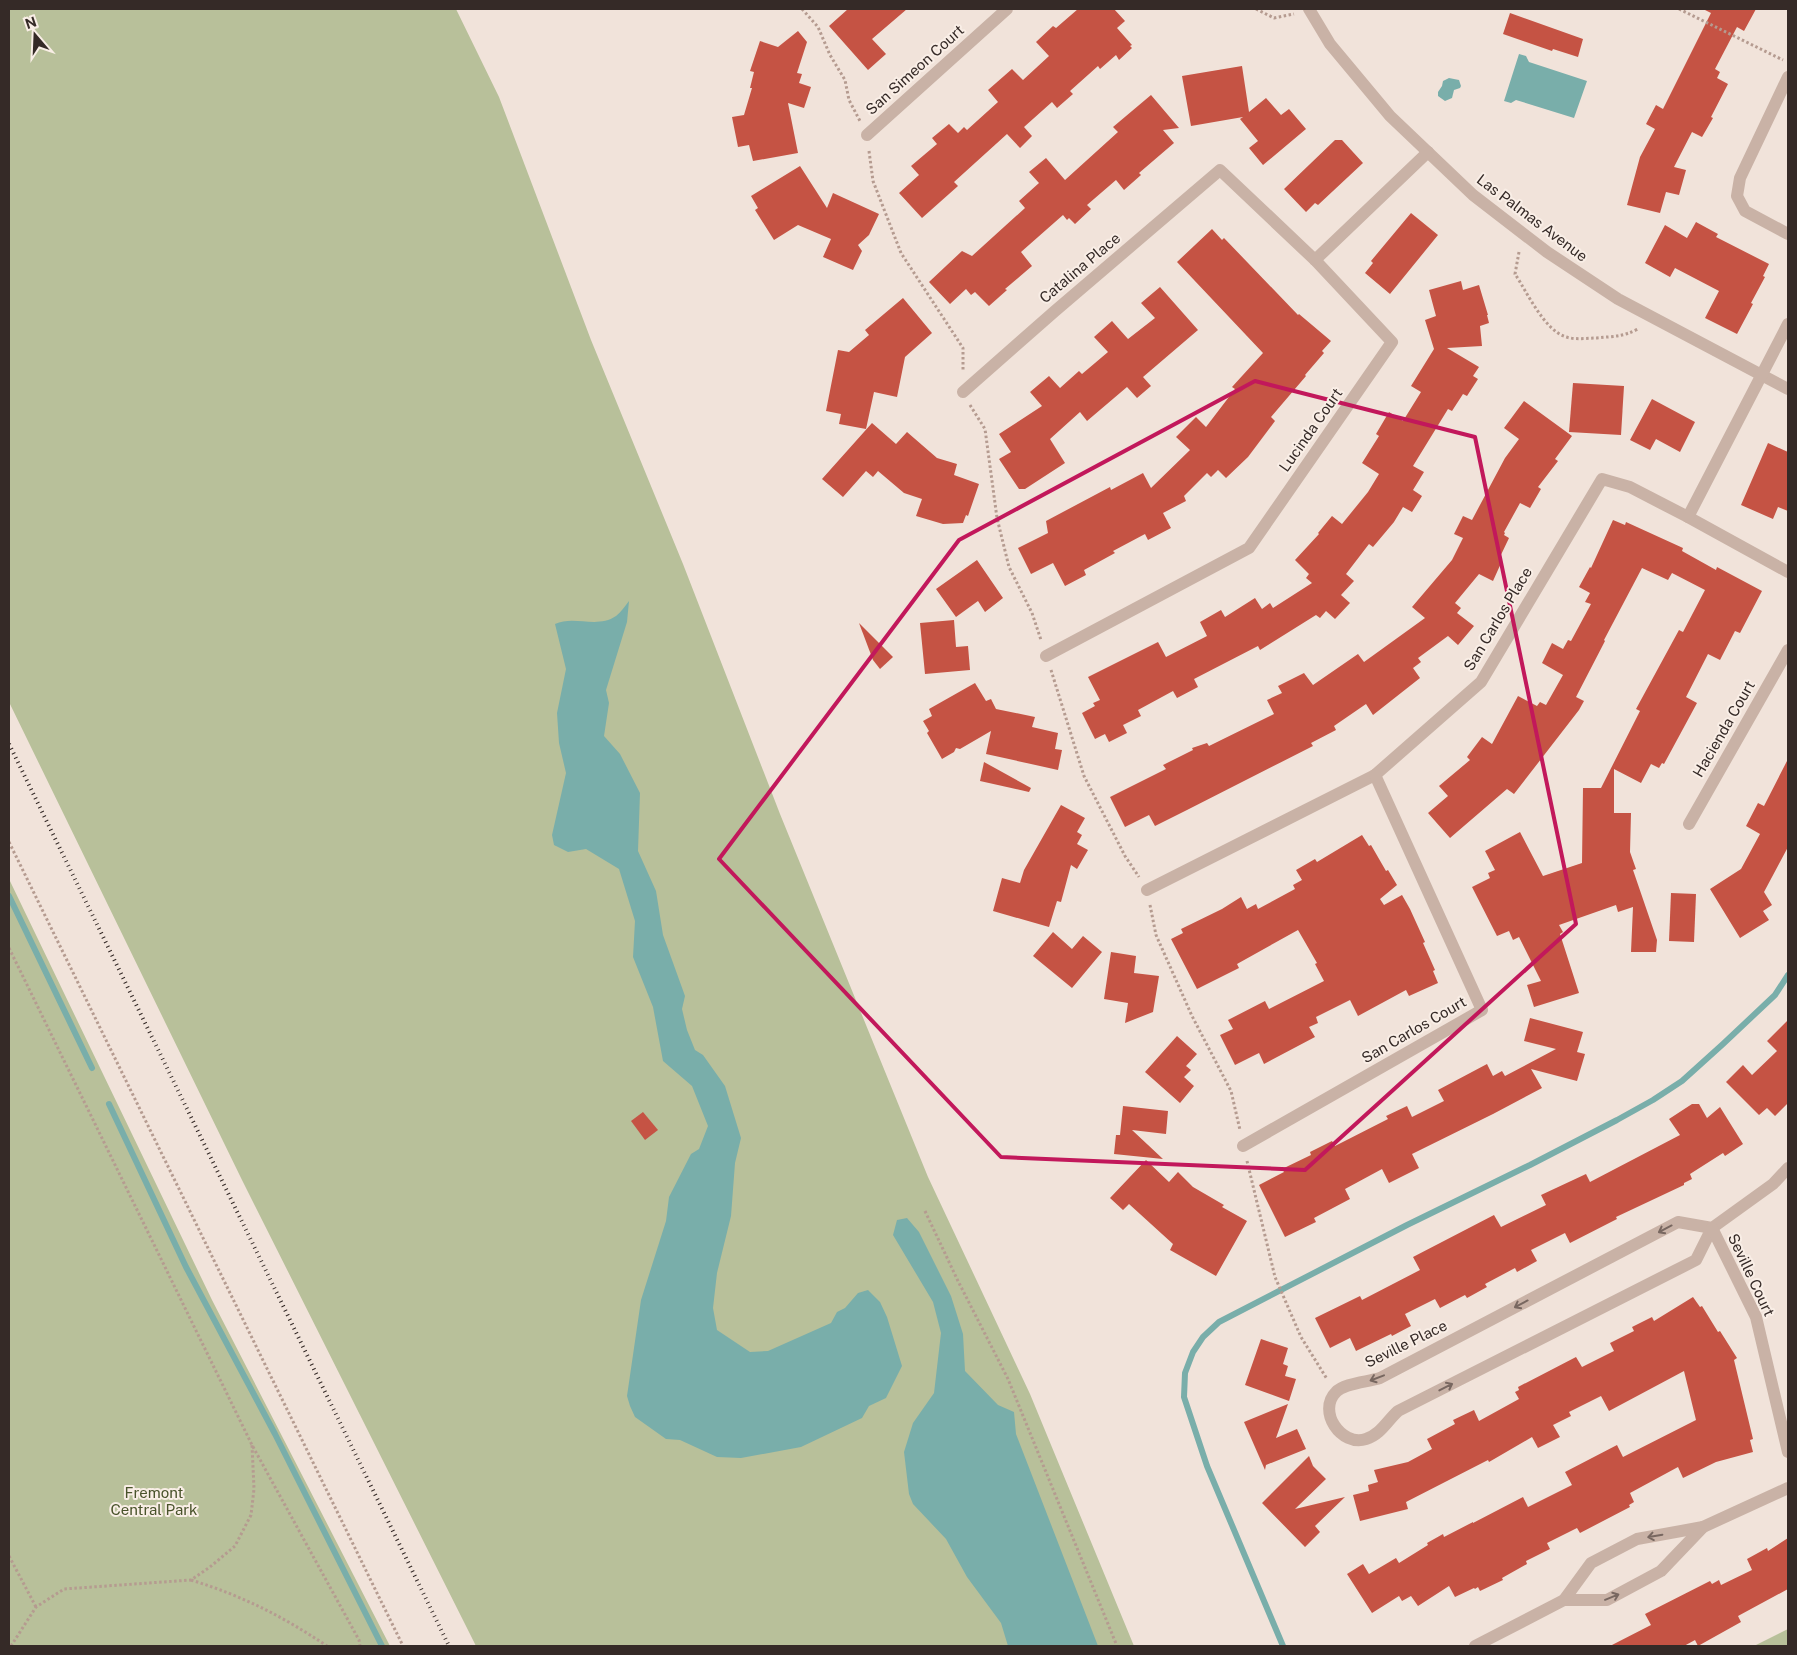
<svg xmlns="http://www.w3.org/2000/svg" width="1797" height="1655" font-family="'Public Sans',sans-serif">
<rect width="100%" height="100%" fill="#f1e3da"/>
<!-- green -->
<g fill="#b8c09a">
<polygon points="9,9 456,9 499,97 591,340 683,564 780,814 928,1177 1030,1394 1134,1646 476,1646 242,1180 9,702"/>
<polygon points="9,879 212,1300 390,1646 9,1646"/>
<polygon points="1788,1629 1788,1646 1754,1646"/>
</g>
<!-- water -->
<g fill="#79aeaa">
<polygon points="1519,54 1526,56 1529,62 1587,81 1574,118 1516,100 1511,103 1504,101"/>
<polygon points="1449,78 1459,80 1461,86 1460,88 1454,90 1452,98 1445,101 1438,96 1438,92 1442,86 1443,81"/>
<path d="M 629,601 L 627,622 L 606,690 L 609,703 L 604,736 L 620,754 L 640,793 L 638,851 L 656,891 L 663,935 L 685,996 L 682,1009 L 687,1030 L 695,1050 L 703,1055 L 725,1086 L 741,1138 L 735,1163 L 731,1216 L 717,1273 L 713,1308 L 717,1330 L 750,1352 L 768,1351 L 831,1323 L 837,1312 L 845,1308 L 858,1293 L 868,1290 L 880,1302 L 887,1317 L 902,1366 L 886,1398 L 869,1406 L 862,1418 L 801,1447 L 741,1458 L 717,1457 L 680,1440 L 666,1439 L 635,1417 L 630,1406 L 627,1396 L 641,1300 L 666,1221 L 669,1197 L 691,1154 L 699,1149 L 708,1126 L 692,1086 L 663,1061 L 653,1007 L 633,957 L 635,921 L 619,869 L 586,849 L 568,852 L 554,845 L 552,835 L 566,773 L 559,743 L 557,713 L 566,669 L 555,624 C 574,615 597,629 616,616 C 621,612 625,606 629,601 Z"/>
<polygon points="907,1218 919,1232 951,1296 963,1334 965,1371 998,1405 1014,1412 1016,1434 1098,1646 1008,1646 1001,1623 967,1577 946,1539 913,1504 909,1494 904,1452 913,1423 934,1393 941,1333 933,1302 893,1235 897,1220"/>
</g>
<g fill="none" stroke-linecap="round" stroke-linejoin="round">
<!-- stream -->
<g stroke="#79aeaa" stroke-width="6">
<polyline points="9,896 92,1068"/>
<polyline points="109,1104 186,1267 275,1434 382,1646"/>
<polyline points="1283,1646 1207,1466 1184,1397 1185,1373 1193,1352 1203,1337 1219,1322 1407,1225 1530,1165 1617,1120 1653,1100 1682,1081 1723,1044 1775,995 1788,975"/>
</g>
</g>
<!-- building -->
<g fill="#c55344">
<polygon points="848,9 907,9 872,39 886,54 868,70 829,26"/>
<polygon points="1078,9 1114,9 1125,21 1117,28 1132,45 1130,46 1132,48 1119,60 1116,55 1100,69 1098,66 1070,91 1073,94 1057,108 1052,102 1024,127 1032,136 1020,148 1007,134 954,182 958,186 922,218 899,193 919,175 911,166 937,144 932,138 949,124 958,133 964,127 967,130 998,102 988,90 1012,69 1023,80 1049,56 1036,42 1053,26 1056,28"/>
<polygon points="1703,9 1756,9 1744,31 1737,27 1715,69 1720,72 1717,78 1728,84 1711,117 1713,118 1702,137 1692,132 1674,167 1686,170 1679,195 1666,192 1660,213 1627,205 1640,157 1655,129 1646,124 1656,105 1663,109 1711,13"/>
<polygon points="1510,13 1583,39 1578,57 1553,49 1552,51 1503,34"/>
<polygon points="798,31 807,42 797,73 802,74 799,83 811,87 804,108 788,103 798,153 753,161 749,145 738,147 732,117 744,115 752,88 750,88 754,72 750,71 760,41 778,47"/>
<polygon points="1242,66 1249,112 1266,98 1281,115 1289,109 1306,129 1263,165 1249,148 1258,141 1240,119 1243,117 1191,126 1182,76"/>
<polygon points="1151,95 1179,128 1163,130 1174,143 1139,173 1141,175 1124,190 1116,180 1087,205 1091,209 1075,224 1069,218 1067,220 1063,215 1021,252 1032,266 1005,289 1007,290 989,306 975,292 971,295 966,289 950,304 929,282 962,251 972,256 1025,208 1019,201 1039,183 1029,172 1046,158 1065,180 1118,132 1113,127"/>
<polygon points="1335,140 1342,140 1363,163 1318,205 1315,203 1306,212 1284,189"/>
<polygon points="800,166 827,208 833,193 879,214 869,235 858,245 862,251 853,270 823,257 831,239 798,225 774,240 755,210 758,208 751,196"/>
<polygon points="1411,213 1438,235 1390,294 1365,273 1373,263 1371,261"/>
<polygon points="1696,222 1718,234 1716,237 1769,264 1763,276 1765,277 1751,303 1753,304 1737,334 1705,318 1719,291 1675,268 1670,277 1645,263 1665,225 1687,238"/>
<polygon points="1212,229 1222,240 1224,238 1298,315 1299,314 1331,341 1322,351 1324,353 1305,375 1306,376 1271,417 1275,421 1248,457 1226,478 1218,470 1211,477 1207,473 1184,496 1186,501 1163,513 1171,528 1148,540 1145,534 1113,551 1115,553 1084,570 1086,575 1065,586 1053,563 1031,574 1018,548 1048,533 1046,521 1110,487 1111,490 1143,473 1151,488 1190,450 1176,437 1196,417 1206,427 1235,389 1232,387 1263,353 1177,262"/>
<polygon points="1461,281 1463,290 1479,285 1488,315 1487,315 1489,323 1480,326 1482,346 1447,348 1479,367 1473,376 1478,379 1467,396 1463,394 1452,411 1448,409 1413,466 1424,472 1413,490 1422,496 1412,512 1403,507 1394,522 1373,547 1369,544 1346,574 1354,581 1341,595 1350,603 1335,619 1326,611 1320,618 1316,615 1260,650 1258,646 1194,679 1198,687 1177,698 1173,691 1138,710 1141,716 1123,725 1127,733 1109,742 1105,734 1095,739 1082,713 1095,706 1093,703 1100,700 1088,677 1158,642 1166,657 1207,636 1200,622 1221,610 1225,617 1255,598 1262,609 1270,603 1273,608 1312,583 1306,578 1309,574 1295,560 1319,534 1318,533 1332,516 1342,524 1368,492 1379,474 1362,463 1379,436 1376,434 1389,412 1403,421 1421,392 1411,386 1434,349 1425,320 1436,316 1429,290"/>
<polygon points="1160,287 1198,330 1143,377 1151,386 1137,398 1127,387 1087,421 1080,412 1050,439 1065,463 1025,489 1019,489 999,459 1011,452 999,434 1042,406 1030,392 1049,376 1060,388 1079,371 1082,374 1108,352 1094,337 1112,321 1128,339 1155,318 1141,303"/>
<polygon points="903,298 932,333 905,357 897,397 874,392 866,429 839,424 841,414 826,411 838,350 849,352 869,335 865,330"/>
<polygon points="1573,383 1624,386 1621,435 1569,432"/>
<polygon points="1652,399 1695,422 1680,452 1656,439 1650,450 1630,440"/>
<polygon points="1524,401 1572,436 1555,459 1558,461 1538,487 1541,489 1530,508 1520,503 1504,532 1505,533 1504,535 1509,538 1499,559 1502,561 1493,581 1479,574 1455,603 1461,608 1457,613 1474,626 1458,645 1448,636 1418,658 1421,662 1413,668 1420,678 1373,715 1366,704 1334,726 1336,730 1311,743 1313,746 1187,810 1155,826 1149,815 1125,827 1110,797 1166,769 1163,765 1193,750 1192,748 1207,743 1209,746 1274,714 1267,700 1282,693 1278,686 1304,673 1313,685 1358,654 1364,662 1425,618 1412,607 1452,560 1463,538 1454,534 1463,516 1472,520 1505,458 1519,439 1504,428"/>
<polygon points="872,423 896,444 907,432 937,458 957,464 954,475 979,484 968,516 966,515 963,523 943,524 916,516 922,499 904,493 878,471 873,477 866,471 843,497 822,479"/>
<polygon points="1768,443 1788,452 1788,511 1778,507 1773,519 1741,505"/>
<polygon points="1613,520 1625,525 1626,522 1683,548 1682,551 1716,570 1717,567 1762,591 1740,633 1735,631 1720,660 1708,654 1686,697 1697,703 1664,764 1662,763 1659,768 1651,764 1641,783 1614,769 1614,813 1631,813 1630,852 1636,869 1633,870 1657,940 1656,952 1631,952 1633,907 1618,912 1616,905 1559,925 1563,932 1560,934 1579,993 1534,1007 1527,985 1541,981 1519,937 1513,940 1509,931 1497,936 1472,887 1490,878 1488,873 1495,870 1485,851 1520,832 1543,876 1582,863 1583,788 1601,788 1640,711 1636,709 1679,630 1683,632 1705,590 1672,573 1668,580 1642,568 1604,640 1605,641 1576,697 1584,701 1579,710 1514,794 1507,789 1450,838 1428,813 1448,796 1439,786 1470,760 1467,757 1482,737 1492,744 1518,696 1537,706 1540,702 1546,705 1563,675 1542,663 1552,643 1563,649 1568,640 1571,641 1591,604 1585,602 1590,593 1579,587 1590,567 1591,568"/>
<polygon points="977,560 1003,598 985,612 978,601 956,617 936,589"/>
<polygon points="954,620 956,647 968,646 970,670 925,674 920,623"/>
<polygon points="859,623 893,657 880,669 873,660"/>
<polygon points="975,683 986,701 991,699 996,709 1035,717 1032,727 1058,733 1055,749 1062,750 1058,770 986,754 991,731 960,749 956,748 954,752 942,759 927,733 929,731 923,721 932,716 929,709"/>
<polygon points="1788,759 1788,847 1764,892 1772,905 1763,911 1769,920 1740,938 1710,889 1741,869 1760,834 1746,826 1758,803 1764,806"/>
<polygon points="984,762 1031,788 1029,792 980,781"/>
<polygon points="1061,805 1085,818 1077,832 1082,835 1077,844 1088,850 1077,869 1071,865 1061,902 1057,901 1049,927 993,911 1002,878 1020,883 1024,870"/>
<polygon points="1362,835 1369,846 1371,845 1386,871 1388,870 1397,885 1380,899 1384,905 1402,895 1410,909 1425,942 1423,943 1435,970 1433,971 1438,983 1409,996 1406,990 1358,1016 1350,1000 1316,1017 1318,1023 1309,1027 1315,1037 1264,1064 1259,1053 1235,1065 1220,1035 1233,1029 1228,1020 1265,1001 1269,1009 1324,981 1315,964 1317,963 1298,930 1237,964 1239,968 1197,989 1171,939 1183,933 1181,929 1222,909 1241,897 1247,909 1256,904 1258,909 1295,889 1293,885 1302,880 1296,870 1315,859 1317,862"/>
<polygon points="1671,893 1696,894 1694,942 1669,941"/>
<polygon points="1053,932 1072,949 1083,936 1102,952 1072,988 1033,956"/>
<polygon points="1111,952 1136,956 1134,973 1159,976 1153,1012 1125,1023 1128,1003 1104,999"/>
<polygon points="1530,1018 1583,1032 1577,1052 1585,1054 1577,1081 1531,1069 1542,1088 1493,1114 1412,1154 1419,1168 1389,1183 1382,1169 1345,1189 1350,1199 1314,1218 1316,1222 1285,1237 1259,1185 1284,1172 1282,1169 1311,1155 1310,1152 1332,1141 1335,1146 1388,1119 1386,1116 1407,1106 1412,1117 1444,1101 1438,1090 1487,1064 1493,1076 1502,1071 1505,1076 1556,1049 1524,1041"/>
<polygon points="1788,1020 1788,1103 1775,1116 1767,1108 1759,1115 1726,1082 1743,1065 1752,1075 1777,1051 1767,1041"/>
<polygon points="1177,1036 1197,1054 1186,1066 1191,1070 1184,1077 1194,1086 1180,1103 1145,1072"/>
<polygon points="1692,1104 1699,1104 1707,1118 1720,1107 1743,1144 1725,1156 1723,1153 1690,1174 1692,1179 1684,1183 1684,1185 1616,1217 1617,1219 1570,1243 1565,1233 1531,1250 1537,1261 1517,1272 1515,1268 1485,1284 1487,1287 1467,1298 1465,1295 1440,1308 1435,1299 1405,1314 1411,1326 1392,1336 1391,1334 1356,1351 1350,1338 1330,1348 1315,1318 1360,1296 1362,1300 1420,1270 1413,1257 1494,1215 1501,1227 1546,1205 1541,1195 1586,1174 1590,1182 1680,1135 1669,1119"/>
<polygon points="1123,1106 1168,1111 1166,1134 1132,1130 1163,1159 1114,1154 1116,1135 1120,1135"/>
<polygon points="643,1112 658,1130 645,1140 631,1121"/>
<polygon points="1146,1160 1169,1182 1178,1172 1193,1187 1224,1205 1222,1207 1247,1221 1216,1276 1170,1250 1173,1244 1129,1204 1123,1210 1110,1198"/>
<polygon points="1693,1297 1700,1307 1702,1306 1718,1332 1720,1331 1737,1358 1734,1360 1753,1439 1750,1440 1753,1452 1716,1462 1683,1478 1678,1467 1630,1493 1634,1502 1629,1505 1630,1507 1580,1533 1577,1528 1547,1543 1550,1549 1526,1561 1527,1564 1502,1578 1503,1580 1480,1591 1478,1587 1475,1589 1474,1588 1455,1597 1449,1586 1418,1606 1411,1596 1402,1601 1399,1596 1372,1613 1347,1574 1363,1564 1369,1574 1396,1558 1399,1563 1428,1545 1427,1543 1443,1534 1444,1537 1473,1522 1473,1523 1523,1497 1528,1507 1572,1485 1565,1472 1617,1445 1623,1457 1696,1420 1684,1371 1609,1411 1601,1396 1569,1412 1571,1416 1553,1425 1560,1437 1538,1448 1532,1437 1489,1462 1488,1460 1406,1502 1408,1509 1360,1521 1353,1495 1369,1491 1368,1485 1378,1482 1374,1470 1408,1462 1432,1449 1427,1439 1455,1424 1453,1420 1474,1410 1479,1421 1519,1399 1515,1392 1519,1390 1518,1387 1576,1357 1582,1367 1614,1351 1610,1343 1634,1331 1632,1327 1652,1317 1654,1321"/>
<polygon points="1261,1339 1288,1348 1283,1364 1288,1366 1285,1376 1296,1379 1289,1401 1245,1385"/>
<polygon points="1288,1404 1276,1438 1297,1429 1306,1449 1266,1465 1265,1470 1244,1422"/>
<polygon points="1309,1456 1313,1466 1326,1479 1295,1509 1345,1497 1315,1526 1320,1532 1305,1547 1262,1503"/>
<polygon points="1788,1538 1788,1589 1738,1616 1741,1622 1698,1646 1695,1640 1684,1646 1610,1646 1651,1625 1645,1614 1710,1581 1712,1584 1719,1580 1721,1585 1752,1570 1747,1559 1767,1548 1768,1551"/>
</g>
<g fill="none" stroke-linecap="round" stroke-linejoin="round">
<!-- path -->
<g stroke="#b59b90" stroke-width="3" stroke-dasharray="2.5 2.5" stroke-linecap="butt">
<polyline points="802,9 818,27 830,55 845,80 849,100 860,121"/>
<polyline points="1256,9 1274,18 1294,14"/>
<polyline points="1679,9 1783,60"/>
<polyline points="869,151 873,181 901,253 963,348 963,370"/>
<path d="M 1519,252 L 1515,274 C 1527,292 1544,330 1566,337 C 1576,340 1587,338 1597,338 C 1615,336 1622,337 1638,329"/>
<polyline points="970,405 985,429 997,518 1009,567 1032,613 1041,640"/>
<polyline points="1051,670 1084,776 1125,856 1139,877"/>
<polyline points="9,842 403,1646"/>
<polyline points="1150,905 1156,935 1192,1016 1231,1091 1240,1130"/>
<polyline points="9,948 252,1445 359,1640 360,1646"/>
<polyline points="1247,1161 1275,1277 1301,1337 1327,1379"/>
<polyline points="925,1211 958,1281 1008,1379 1117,1646"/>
<polyline points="9,1556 36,1607"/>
<path d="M 191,1580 C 243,1596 282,1616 327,1646"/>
<polyline points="11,1646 36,1607 64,1589 191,1580 210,1567 235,1546 251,1515 254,1489 252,1445"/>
</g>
<!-- minor -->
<g stroke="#c9b2a6" stroke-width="12">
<polyline points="1309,9 1330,44 1390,116 1473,195 1547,252 1618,299 1788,389"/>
<polyline points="1788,77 1740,178 1737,196 1745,211 1788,234"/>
<polyline points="867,135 1007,9"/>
<polyline points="1315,260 1428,152"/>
<polyline points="963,392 1055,311 1220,170 1315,260 1392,342 1249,548 1046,656"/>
<polyline points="1688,517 1788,572"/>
<polyline points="1689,824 1788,650"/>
<polyline points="1147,890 1375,775 1481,682 1602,479 1630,487 1688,517 1788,324"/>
<polyline points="1243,1146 1482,1010 1375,775"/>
<path d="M 1712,1228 L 1678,1222 L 1380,1378 C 1368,1382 1344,1383 1336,1392 C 1317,1411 1341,1447 1366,1439 C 1381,1434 1387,1421 1398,1411 L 1696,1260 L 1712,1228 L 1773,1184 L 1788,1168"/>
<polyline points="1712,1228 1756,1317 1788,1452"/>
<polyline points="1564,1600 1607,1600 1661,1571 1703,1527"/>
<polyline points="1475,1646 1564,1600 1591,1563 1637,1539 1703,1527 1788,1488"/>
</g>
<!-- rail -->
<polyline stroke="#352a27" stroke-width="4" stroke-dasharray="1 4" stroke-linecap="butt" points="9,744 449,1646"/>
</g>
<!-- one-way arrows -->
<defs><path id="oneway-shaft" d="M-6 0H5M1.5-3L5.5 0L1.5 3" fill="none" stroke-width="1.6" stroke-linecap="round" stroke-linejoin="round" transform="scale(1.25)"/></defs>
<g stroke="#786760">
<use href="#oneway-shaft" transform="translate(1665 1229) rotate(152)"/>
<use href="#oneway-shaft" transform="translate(1521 1304) rotate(152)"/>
<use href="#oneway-shaft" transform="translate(1377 1378) rotate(159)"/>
<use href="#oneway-shaft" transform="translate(1446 1387) rotate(-27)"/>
<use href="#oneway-shaft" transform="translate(1655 1536) rotate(170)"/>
<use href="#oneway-shaft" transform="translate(1612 1597) rotate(-22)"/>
</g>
<!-- marked area -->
<path fill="none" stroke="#c2185b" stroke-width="4" stroke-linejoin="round" d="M 1255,381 L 1475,437 L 1576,924 L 1305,1170 L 1001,1157 L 719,859 L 959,540 Z"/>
<g text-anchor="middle" stroke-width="4" stroke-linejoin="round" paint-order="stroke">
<!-- street labels -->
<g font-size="15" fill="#352a27" stroke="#f9eee6">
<text transform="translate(915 70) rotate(-42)" y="5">San Simeon Court</text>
<text transform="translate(1532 218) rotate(37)" y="5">Las Palmas Avenue</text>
<text transform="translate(1080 268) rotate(-40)" y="5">Catalina Place</text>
<text transform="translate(1311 430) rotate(-55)" y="5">Lucinda Court</text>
<text transform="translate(1498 619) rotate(-59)" y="5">San Carlos Place</text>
<text transform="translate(1724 729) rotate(-60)" y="5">Hacienda Court</text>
<text transform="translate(1414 1030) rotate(-30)" y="5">San Carlos Court</text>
<text transform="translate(1751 1275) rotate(65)" y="5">Seville Court</text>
<text transform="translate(1406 1344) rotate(-26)" y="5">Seville Place</text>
</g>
<!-- park labels -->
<g font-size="15" fill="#49532b" stroke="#f9eee6">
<text x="154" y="1498">Fremont<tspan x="154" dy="17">Central Park</tspan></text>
</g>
</g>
<!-- border -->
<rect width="1797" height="1655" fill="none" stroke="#352a27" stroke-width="20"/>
<!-- north arrow -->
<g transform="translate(35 35) rotate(341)" stroke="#f9eee6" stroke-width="4" paint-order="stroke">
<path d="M0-4L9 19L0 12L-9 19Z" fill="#352a27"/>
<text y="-8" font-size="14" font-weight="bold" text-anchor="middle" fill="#352a27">N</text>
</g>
</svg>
